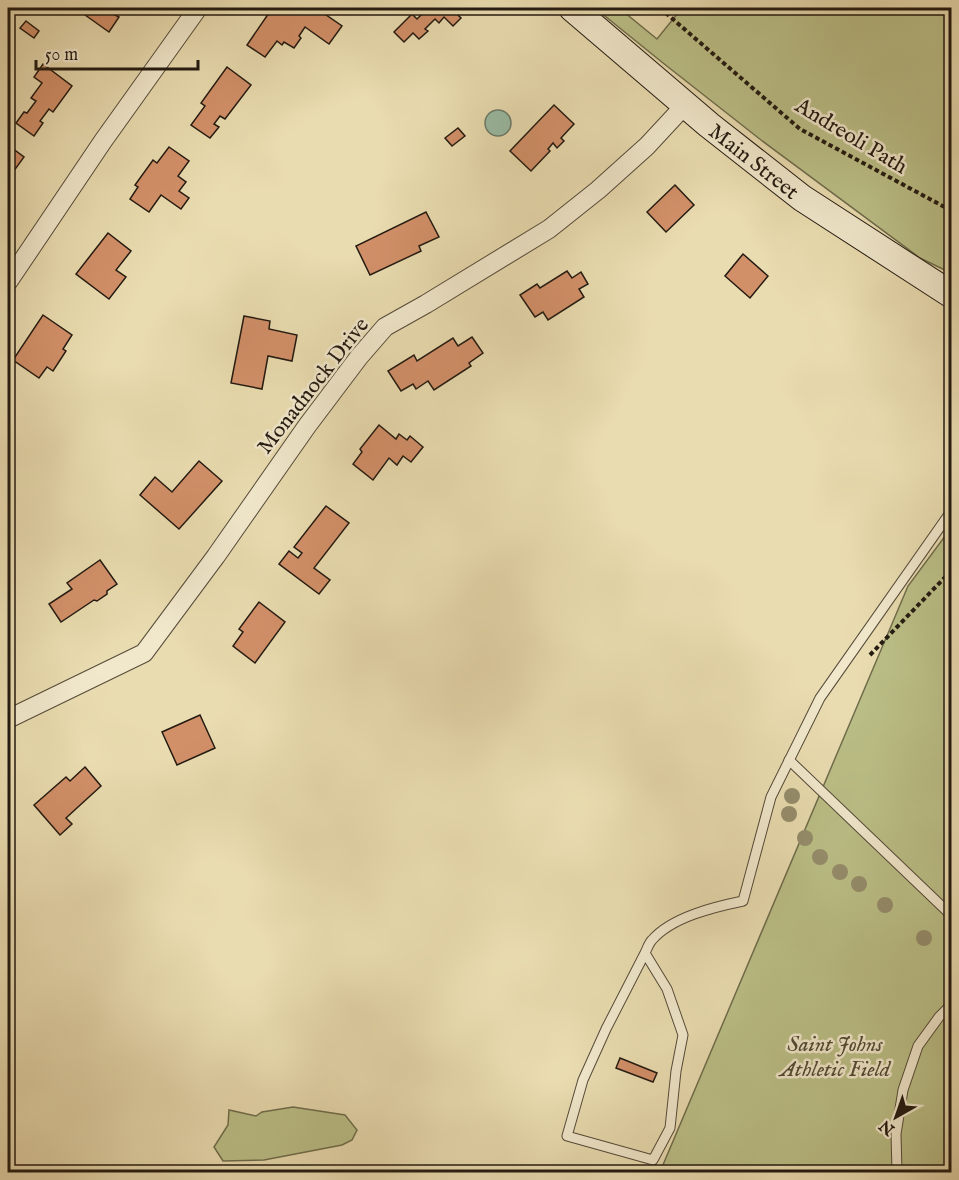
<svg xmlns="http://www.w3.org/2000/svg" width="959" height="1180" font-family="'IM FELL English',serif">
<rect width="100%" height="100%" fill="#e9dcb0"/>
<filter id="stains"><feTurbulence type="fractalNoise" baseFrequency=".00333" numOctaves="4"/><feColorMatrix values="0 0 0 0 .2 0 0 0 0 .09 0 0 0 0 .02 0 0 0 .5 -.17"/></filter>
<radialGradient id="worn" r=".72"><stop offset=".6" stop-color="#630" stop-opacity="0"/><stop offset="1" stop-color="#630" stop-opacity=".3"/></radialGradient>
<!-- green -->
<g fill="#bbbf87" stroke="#6f6c4c" stroke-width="1.5">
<polygon points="595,8 619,8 657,39 682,8 951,8 951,273 920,258 761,140 663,63"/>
<polygon points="951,528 951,1172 660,1172 908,586"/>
<polygon points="293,1107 345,1115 357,1130 352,1140 342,1145 264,1160 223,1161 214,1147 228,1125 229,1110 256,1116 262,1112"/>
</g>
<!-- water -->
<circle fill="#99bca5" stroke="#6a7b6a" stroke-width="1.5" cx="498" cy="123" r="13"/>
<!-- building -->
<g fill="#d29069" stroke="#231a11" stroke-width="1.5">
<polygon points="80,8 120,8 115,15 119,17 109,32 78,10"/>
<polygon points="267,8 316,8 342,26 329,44 305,27 299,36 301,38 294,48 284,42 282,45 277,41 265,57 247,45 271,10"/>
<polygon points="421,8 461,8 456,13 461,18 453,26 444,17 439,23 435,19 425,29 428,31 419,39 413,33 404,42 394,32 412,14 417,19 425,11"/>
<polygon points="26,21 39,31 34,38 20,28"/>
<polygon points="43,64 72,86 53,112 49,109 40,121 43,123 34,136 16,123 24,112 27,113 36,101 31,98 42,83 34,77"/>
<polygon points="227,67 251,85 225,119 220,116 214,124 219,127 210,138 191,125 205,106 201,103"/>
<polygon points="554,105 574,124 561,138 564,141 557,148 553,143 548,149 550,151 531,171 510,151"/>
<polygon points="458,128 465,136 452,146 445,138"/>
<polygon points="8,145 24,157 8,179"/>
<polygon points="169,147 189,161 178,176 186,182 179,191 189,198 181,209 161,195 149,212 130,199 138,187 135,185 153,160 157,163"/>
<polygon points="675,185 694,205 666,232 647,212"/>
<polygon points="426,212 439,237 419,246 421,251 370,275 356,246"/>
<polygon points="108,233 131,251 116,270 126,277 109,299 76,274"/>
<polygon points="743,254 768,276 750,298 725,276"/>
<polygon points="567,271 572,278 581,272 588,284 579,289 584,297 548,320 543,312 535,317 520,295 537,284 540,288"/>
<polygon points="43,315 72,335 63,349 66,351 53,371 47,367 39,378 13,360"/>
<polygon points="244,316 270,321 269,329 297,335 292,361 268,356 262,389 231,383"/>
<polygon points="472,337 483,353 469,363 471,366 434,390 428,381 416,389 413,384 401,391 388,371 414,355 417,361 453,338 458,346"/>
<polygon points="379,425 396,439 399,434 407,440 410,436 423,447 411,462 403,456 397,465 389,458 373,480 353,464 362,452 360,449"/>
<polygon points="199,461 222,481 179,529 140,495 155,477 172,492"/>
<polygon points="326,506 349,523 314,568 330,580 319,594 279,564 289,551 298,558 302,553 294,547"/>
<polygon points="100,560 117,584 107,591 107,594 97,601 94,600 61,622 49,604 72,589 67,583"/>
<polygon points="259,602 285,622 255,663 233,646 243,632 239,629"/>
<polygon points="200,715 215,748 177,765 162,732"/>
<polygon points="85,767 101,786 66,818 72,824 60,835 34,805 66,777 70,781"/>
<polygon points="620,1058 657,1073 653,1082 616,1068"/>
</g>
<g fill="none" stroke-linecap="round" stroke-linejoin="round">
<defs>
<g id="lane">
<polyline points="789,760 952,916"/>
<path d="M 645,953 L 667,989 L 683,1035 L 676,1071 L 670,1128 L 653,1160 L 567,1136 L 583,1080 L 606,1029 L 645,953 C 647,949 649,943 652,940 C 672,917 714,907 743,901 L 771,797 L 820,698 L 952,510"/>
<polyline points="897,1172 896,1134 903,1090 918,1046 939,1017 952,1004"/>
</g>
<g id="street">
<polyline points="8,282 103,141 198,8"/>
<polyline points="8,719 144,653 216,556 307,426 359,357 385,327 426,304 549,229 598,190 647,146 685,105"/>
</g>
<g id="secondary">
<path id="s1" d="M 572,8 L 709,125 L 802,198 L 952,295"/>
</g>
</defs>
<!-- lane casing -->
<use href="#lane" stroke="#544a39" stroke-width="11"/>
<!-- street casing -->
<use href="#street" stroke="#544a39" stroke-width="20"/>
<!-- secondary casing -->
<use href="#secondary" stroke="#231a11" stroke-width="28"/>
<!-- path -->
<g stroke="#231a11" stroke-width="4" stroke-dasharray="4.5 3" stroke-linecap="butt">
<polyline points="660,8 800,129 952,211"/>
<polyline points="870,655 952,570"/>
</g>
<!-- lane -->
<use href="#lane" stroke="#f1e8cc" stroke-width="9"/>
<!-- street -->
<use href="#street" stroke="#f1e8cc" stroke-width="18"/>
<!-- secondary -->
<use href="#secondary" stroke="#f1e8cc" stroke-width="26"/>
</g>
<!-- trees -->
<g fill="#958d6c">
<circle cx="792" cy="796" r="8"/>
<circle cx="789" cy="814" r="8"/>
<circle cx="805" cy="838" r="8"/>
<circle cx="820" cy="857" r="8"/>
<circle cx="840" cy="872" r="8"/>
<circle cx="859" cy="884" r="8"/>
<circle cx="885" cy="905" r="8"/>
<circle cx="924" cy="938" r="8"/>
</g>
<g text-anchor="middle" stroke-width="5" stroke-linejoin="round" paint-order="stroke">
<!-- street labels -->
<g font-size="22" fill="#231a11" stroke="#f1e8cc">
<text transform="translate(852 135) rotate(31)" y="8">Andreoli Path</text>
<text dy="8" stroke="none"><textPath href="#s1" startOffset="238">Main Street</textPath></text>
<text transform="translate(312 385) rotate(-52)" y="8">Monadnock Drive</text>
</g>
<!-- park labels -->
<g font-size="22" font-style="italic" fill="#514c34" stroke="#f1e8cc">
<text x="835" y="1051">Saint Johns<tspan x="835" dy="25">Athletic Field</tspan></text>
</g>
</g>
<!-- margin -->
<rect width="959" height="1180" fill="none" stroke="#e9dcb0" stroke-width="30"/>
<rect x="9" y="9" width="941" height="1162" fill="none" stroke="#231a11" stroke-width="3"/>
<rect x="15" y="15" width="929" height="1150" fill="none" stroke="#231a11" stroke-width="1.5"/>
<!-- north arrow -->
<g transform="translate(896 1117) rotate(220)" stroke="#f1e8cc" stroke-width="4.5" paint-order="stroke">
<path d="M0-4.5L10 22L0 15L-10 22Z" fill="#231a11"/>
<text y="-9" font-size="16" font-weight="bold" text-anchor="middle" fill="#231a11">N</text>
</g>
<!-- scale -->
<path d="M36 60v9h162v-9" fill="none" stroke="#231a11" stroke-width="3"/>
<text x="45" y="60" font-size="18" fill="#231a11" stroke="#f1e8cc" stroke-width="4.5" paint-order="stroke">50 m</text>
<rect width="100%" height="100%" filter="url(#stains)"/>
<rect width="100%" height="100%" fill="url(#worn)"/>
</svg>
